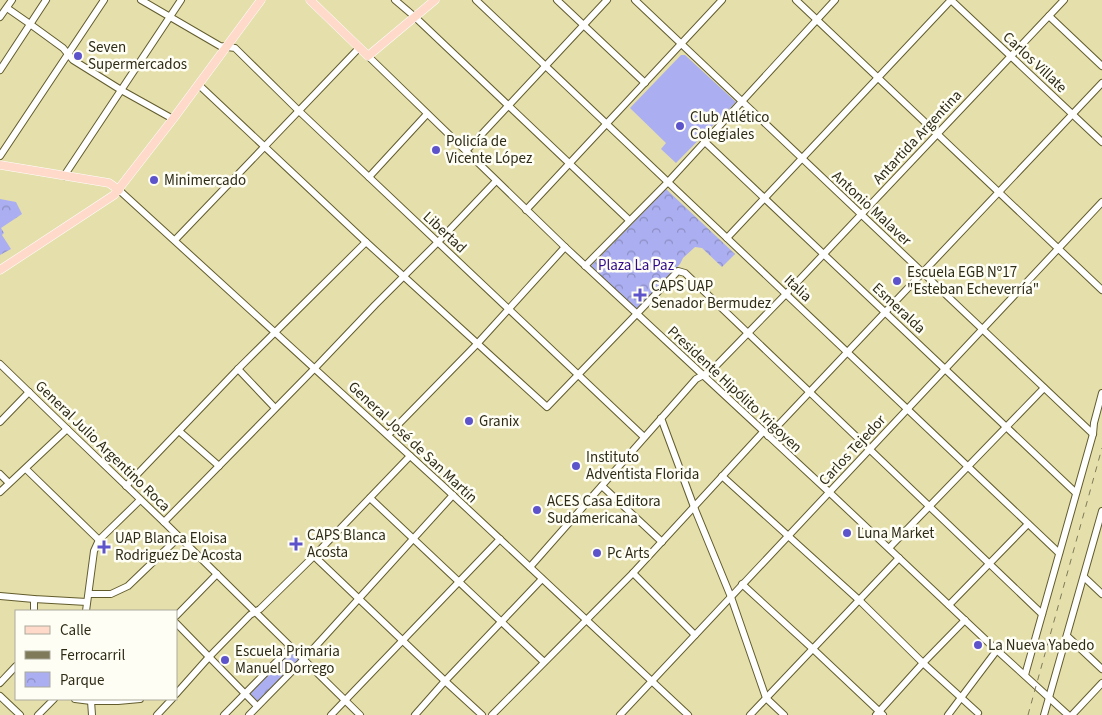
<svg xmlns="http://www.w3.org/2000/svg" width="1102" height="715" font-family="'Source Sans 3',sans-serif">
<defs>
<pattern id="park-crowns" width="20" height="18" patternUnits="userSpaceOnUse" patternTransform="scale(1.25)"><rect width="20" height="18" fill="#abaef1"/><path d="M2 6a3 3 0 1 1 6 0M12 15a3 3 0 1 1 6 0" fill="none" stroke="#8c8ec2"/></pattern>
</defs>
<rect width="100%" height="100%" fill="#e5dfac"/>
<!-- park -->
<g fill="url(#park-crowns)">
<polygon points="666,189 735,254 722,267 702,248 695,247 683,258 680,264 637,310 591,266"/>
<polygon points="0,199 16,202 22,214 1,228 4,233 2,235 11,249 0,255"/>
<polygon points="289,651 299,659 299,661 258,703 248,695"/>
</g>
<!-- garden -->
<polygon fill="#abaef1" points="681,55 685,55 736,102 676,163 661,149 666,143 630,108"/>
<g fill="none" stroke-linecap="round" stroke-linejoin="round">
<defs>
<g id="minor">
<polyline points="141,0 220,46 235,48 299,111 644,437"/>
<polyline points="395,0 415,17 629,220"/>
<polyline points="476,0 1059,553"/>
<polyline points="557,0 645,83"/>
<polyline points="635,0 1093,434"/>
<polyline points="796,0 1102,290"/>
<polyline points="951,0 1102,142"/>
<polyline points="7,8 30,24 63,48 73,60 121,90 173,119"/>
<polyline points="1049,16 1102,66"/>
<polyline points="0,17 12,0"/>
<polyline points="368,56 565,247 829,492 989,643 1068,715"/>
<polyline points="0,70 46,0"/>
<polyline points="199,85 366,242 547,407 678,271 685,273 1042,614"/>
<polyline points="704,141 1076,493"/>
<polyline points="466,151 607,0"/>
<polyline points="0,156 104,0"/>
<polyline points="64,176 181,0"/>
<polyline points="369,177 427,114"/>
<polyline points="119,190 442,485 688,715"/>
<polyline points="526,210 722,0"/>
<polyline points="727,238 951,0"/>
<polyline points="175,240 359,48"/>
<polyline points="585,266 668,182 835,0"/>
<polyline points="0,364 67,429 164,522 360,715"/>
<polyline points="238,369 275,408"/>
<polyline points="661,418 694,507 731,597 766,698 784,715"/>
<polyline points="0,422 29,392"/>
<polyline points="179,431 219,466"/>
<polyline points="388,435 477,344 565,247"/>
<polyline points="768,436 1102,83"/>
<polyline points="26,469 99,540"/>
<polyline points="0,474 9,483"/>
<polyline points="722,476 859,600 923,663 978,713"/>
<polyline points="126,486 238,369 366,242"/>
<polyline points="602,486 662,542"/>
<polyline points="0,492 67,429"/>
<polyline points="370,498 544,662"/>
<polyline points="164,522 315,368 375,305 438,242 496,181"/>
<polyline points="889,548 1044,388"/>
<polyline points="314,556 445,681 482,715"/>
<polyline points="530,567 696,379 711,371 786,294 1064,0"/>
<polyline points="633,573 695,635"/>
<polyline points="1084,577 1102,594"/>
<polyline points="742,584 813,649 883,715"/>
<polyline points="89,594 111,594 128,586 179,537"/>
<polyline points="0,596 34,599 87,602"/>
<polyline points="949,605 1028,524"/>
<polyline points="34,611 34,599"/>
<polyline points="86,611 94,551 99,540 140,500"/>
<polyline points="176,616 217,574"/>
<polyline points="176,623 257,706"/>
<polyline points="1067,636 1102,669"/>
<polyline points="1025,675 1093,434 1094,423 1102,393"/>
<polyline points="0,683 16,666"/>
<polyline points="176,694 209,657 250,615 260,609 314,556 410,456"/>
<polyline points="0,696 20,715"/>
<polyline points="75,699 91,701 118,701 140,699"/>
<polyline points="91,701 92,715"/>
<polyline points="38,715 54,699"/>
<polyline points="157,715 172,699"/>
<polyline points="224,715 291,647"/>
<polyline points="249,715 304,659 453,495"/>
<polyline points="331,715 500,539"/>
<polyline points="415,715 445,681 542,579"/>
<polyline points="492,715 633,573 763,432"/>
<polyline points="620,715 1102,202"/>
<polyline points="750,715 899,558"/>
<polyline points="876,715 923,663 965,620"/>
<polyline points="948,715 997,650"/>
<polyline points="1044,715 1102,511"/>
<polyline points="1072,715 1102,683"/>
</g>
<g id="major">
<polyline points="310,0 368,56 435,0"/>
<polyline points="0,165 109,183 119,190"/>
<polyline points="0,270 114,195 173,119 261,0"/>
</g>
</defs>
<!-- minor casing -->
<use href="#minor" stroke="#625c2d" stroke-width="8"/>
<!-- major casing -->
<use href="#major" stroke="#fff" stroke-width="9"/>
<!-- minor -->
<use href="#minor" stroke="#fff" stroke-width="6"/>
<!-- major -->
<use href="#major" stroke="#ffd9ca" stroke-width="8"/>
<!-- rail -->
<polyline stroke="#7f7a59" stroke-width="1" stroke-dasharray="6 6" stroke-linecap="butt" points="1028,715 1102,448"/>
</g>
<!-- markers -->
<g fill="#5d53cb" stroke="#fffef4" stroke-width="2">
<circle cx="78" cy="56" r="5"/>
<circle cx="680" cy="126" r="5"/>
<circle cx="436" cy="150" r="5"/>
<circle cx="154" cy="180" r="5"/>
<circle cx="897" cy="281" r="5"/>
<path d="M637.5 287.5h5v5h5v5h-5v5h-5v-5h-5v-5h5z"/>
<circle cx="469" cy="421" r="5"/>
<circle cx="576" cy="466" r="5"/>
<circle cx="537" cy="510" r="5"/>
<circle cx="847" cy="533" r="5"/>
<path d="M293.5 536.5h5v5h5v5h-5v5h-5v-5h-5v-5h5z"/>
<path d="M101.5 539.5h5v5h5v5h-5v5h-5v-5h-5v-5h5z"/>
<circle cx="597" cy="553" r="5"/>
<circle cx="978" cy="645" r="5"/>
<circle cx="225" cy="660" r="5"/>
</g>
<g text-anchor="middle" stroke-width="5" stroke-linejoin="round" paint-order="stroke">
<!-- poi labels -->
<g font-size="15" fill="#2e2b17" stroke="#fffef4" text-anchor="start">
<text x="88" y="52">Seven<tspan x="88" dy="17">Supermercados</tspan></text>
<text x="690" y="122">Club Atlético<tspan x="690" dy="17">Colegiales</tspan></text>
<text x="446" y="146">Policía de<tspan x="446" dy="17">Vicente López</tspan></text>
<text x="164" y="185">Minimercado</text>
<text x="907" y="277">Escuela EGB Nº17<tspan x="907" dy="17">"Esteban Echeverría"</tspan></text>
<text x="651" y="291">CAPS UAP<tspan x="651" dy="17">Senador Bermudez</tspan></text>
<text x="479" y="426">Granix</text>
<text x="586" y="462">Instituto<tspan x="586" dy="17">Adventista Florida</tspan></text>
<text x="547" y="506">ACES Casa Editora<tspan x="547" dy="17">Sudamericana</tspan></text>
<text x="857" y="538">Luna Market</text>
<text x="307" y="540">CAPS Blanca<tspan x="307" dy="17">Acosta</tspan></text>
<text x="115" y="543">UAP Blanca Eloisa<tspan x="115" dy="17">Rodriguez De Acosta</tspan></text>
<text x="607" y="558">Pc Arts</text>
<text x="988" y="650">La Nueva Yabedo</text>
<text x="235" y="656">Escuela Primaria<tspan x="235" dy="17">Manuel Dorrego</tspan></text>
</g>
<!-- street labels -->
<g font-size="15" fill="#2e2b17" stroke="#fffef4">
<text transform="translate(1035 62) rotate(43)" y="5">Carlos Villate</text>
<text transform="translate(917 137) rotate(-47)" y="5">Antartida Argentina</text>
<text transform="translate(872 208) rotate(43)" y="5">Antonio Malaver</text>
<text transform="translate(445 232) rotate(43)" y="5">Libertad</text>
<text transform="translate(798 288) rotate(43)" y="5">Italia</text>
<text transform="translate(899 308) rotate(43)" y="5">Esmeralda</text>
<text transform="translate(735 389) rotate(43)" y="5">Presidente Hipólito Yrigoyen</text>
<text transform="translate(413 442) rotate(43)" y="5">General José de San Martín</text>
<text transform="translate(103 446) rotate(44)" y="5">General Julio Argentino Roca</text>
<text transform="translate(852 450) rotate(-47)" y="5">Carlos Tejedor</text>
</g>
<!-- park labels -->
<g font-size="15" fill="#300c8d" stroke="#fffef4">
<text x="636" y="270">Plaza La Paz</text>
</g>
</g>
<!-- legend -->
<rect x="15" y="610" width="162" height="90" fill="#fffef4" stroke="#abaa9c"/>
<rect x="25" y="626" width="25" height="8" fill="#ffd9ca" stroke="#abaa9c"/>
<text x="60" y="635" font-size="15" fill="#2e2b17">Calle</text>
<rect x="25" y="651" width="25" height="8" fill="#7f7a59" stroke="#abaa9c"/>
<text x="60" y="660" font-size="15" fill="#2e2b17">Ferrocarril</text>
<rect x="25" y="672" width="25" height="15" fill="url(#park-crowns)" stroke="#abaa9c"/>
<text x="60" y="685" font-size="15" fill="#2e2b17">Parque</text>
</svg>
